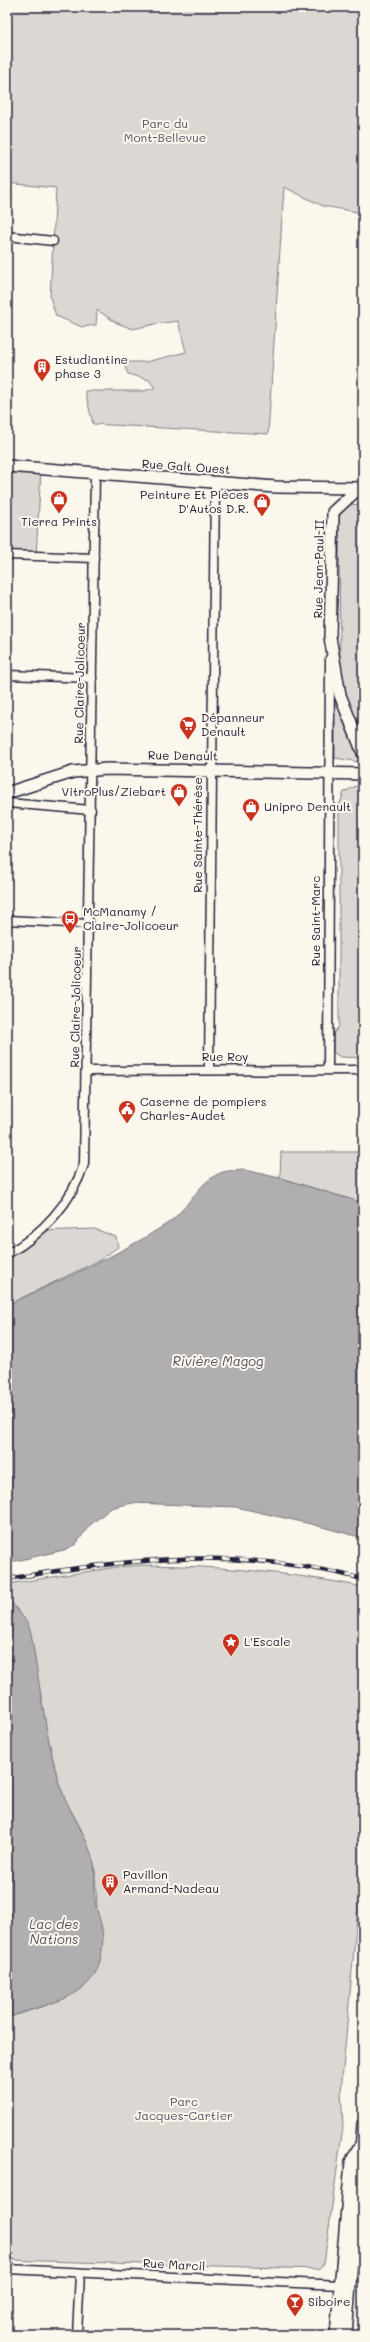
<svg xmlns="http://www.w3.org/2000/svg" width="370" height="2342" font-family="Mali,sans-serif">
<rect width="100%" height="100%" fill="#fbf7ec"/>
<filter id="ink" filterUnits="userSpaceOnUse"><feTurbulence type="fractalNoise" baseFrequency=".025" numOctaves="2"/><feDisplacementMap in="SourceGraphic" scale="8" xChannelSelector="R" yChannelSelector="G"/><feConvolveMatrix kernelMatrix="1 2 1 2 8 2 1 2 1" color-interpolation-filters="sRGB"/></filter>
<g filter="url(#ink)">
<!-- green -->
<g fill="#dbd8d3" stroke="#7e7d87">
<polygon points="7,7 363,7 363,213 323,206 284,187 268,434 93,424 85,391 143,391 155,388 149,380 128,374 123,362 146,362 186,352 178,321 155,324 133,329 117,323 97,310 96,325 82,327 56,316 50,297 56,188 7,183"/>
<polygon points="7,466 41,469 36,556 7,555"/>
<polygon points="349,504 363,505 363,745 348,709 340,672 339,521 340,513"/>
<polygon points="335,694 342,719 360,762 335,758"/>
<polygon points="356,786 363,788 363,1058 340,1057 333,1052 333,1034 339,1026 339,806 344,792"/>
<polygon points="281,1152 363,1152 363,1203 280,1178"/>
<polygon points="95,1229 116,1237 118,1247 100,1260 7,1305 7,1254 39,1231"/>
<path d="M 143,1565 C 216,1566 291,1572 363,1587 L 363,1851 L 341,2091 L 343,2126 L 324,2264 L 318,2269 L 7,2260 L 7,2018 L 47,2005 L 97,1907 L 95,1867 L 81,1829 L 61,1793 L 46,1731 L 42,1700 L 16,1609 L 7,1597 L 7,1584 L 117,1567 Z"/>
</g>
<!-- water -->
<g fill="#b1aeb0" stroke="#787681">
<path d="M 244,1170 L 280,1178 L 363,1203 L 363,1538 L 311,1524 L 236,1507 L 132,1503 L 111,1508 L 89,1526 L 76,1544 L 64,1550 L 7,1563 L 7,1305 C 60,1280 116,1257 165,1225 C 188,1211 197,1181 223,1172 C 229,1170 238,1171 244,1170 Z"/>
<path d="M 7,1597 L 27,1622 L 31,1633 C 39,1681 45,1729 57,1776 C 64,1804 83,1828 92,1856 C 97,1870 93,1883 95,1898 C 95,1907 99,1915 101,1924 C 105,1940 102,1964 93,1977 C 75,2003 34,2006 7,2018 Z"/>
</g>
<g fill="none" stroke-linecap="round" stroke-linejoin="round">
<defs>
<g id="minor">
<polyline points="7,236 53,241"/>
<polyline points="7,555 94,558"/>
<polyline points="7,675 92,678"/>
<polyline points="7,803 91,810"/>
<polyline points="7,920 89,924"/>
<polyline points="209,1069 215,482"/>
<polyline points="328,1069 330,658"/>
<polyline points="86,1071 363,1070"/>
<path d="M 7,1254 C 42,1235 72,1202 84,1164 L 95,474"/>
<polyline points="7,2269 340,2285"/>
<polyline points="77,2335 80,2273"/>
</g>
<g id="secondary">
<polyline points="7,466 276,487 363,488"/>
<polyline points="359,488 333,512 330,637 340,695 363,753"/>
<polyline points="7,793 73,772 107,769 363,774"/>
<polyline points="336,2335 351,2162 359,2147"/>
<polyline points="346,2335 363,2124"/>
</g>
</defs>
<!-- minor casing -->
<use href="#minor" stroke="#22223b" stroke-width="11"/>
<!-- secondary casing -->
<use href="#secondary" stroke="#22223b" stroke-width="14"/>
<!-- minor -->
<use href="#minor" stroke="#fbf7ec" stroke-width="8"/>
<!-- secondary -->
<use href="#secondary" stroke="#fbf7ec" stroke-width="11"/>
<defs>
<path id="rail" d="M 7,1579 C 133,1558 237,1546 363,1579"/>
</defs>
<!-- rail casing -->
<use href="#rail" stroke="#22223b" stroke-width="4.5"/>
<!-- rail -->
<use href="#rail" stroke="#fbf7ec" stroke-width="3" stroke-dasharray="9" stroke-linecap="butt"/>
</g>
</g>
<!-- icons -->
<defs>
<symbol id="building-pin" viewBox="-11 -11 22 30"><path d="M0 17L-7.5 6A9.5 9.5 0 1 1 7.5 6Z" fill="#c8321e" stroke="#fbf7ec"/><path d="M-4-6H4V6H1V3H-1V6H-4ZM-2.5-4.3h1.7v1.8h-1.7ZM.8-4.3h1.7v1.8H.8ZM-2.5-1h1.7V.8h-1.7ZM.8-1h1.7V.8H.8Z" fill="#fff"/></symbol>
<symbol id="shop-pin" viewBox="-11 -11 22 30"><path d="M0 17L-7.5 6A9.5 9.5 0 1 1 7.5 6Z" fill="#c8321e" stroke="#fbf7ec"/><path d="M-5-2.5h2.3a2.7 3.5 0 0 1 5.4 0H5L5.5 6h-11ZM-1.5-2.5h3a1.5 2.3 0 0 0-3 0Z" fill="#fff"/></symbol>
<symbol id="supermarket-pin" viewBox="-11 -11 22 30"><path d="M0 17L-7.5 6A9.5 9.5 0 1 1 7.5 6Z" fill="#c8321e" stroke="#fbf7ec"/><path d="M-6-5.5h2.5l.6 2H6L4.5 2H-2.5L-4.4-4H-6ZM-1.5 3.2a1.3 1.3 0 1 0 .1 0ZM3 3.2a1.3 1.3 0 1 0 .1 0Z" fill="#fff"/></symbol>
<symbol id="bus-pin" viewBox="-11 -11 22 30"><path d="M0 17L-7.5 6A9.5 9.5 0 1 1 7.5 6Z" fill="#c8321e" stroke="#fbf7ec"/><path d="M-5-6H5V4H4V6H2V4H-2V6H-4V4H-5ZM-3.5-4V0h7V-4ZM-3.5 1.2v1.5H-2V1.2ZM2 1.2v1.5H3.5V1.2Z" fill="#fff"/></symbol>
<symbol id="civic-pin" viewBox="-11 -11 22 30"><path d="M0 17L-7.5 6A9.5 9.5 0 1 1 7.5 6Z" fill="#c8321e" stroke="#fbf7ec"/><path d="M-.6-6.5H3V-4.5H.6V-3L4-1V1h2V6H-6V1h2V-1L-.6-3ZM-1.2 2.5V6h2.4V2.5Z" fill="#fff"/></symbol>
<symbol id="sight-pin" viewBox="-11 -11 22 30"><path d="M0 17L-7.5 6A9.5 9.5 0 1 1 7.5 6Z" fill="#c8321e" stroke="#fbf7ec"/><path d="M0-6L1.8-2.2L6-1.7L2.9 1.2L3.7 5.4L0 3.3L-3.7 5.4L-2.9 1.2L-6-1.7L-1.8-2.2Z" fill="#fff"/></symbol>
<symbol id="bar-pin" viewBox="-11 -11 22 30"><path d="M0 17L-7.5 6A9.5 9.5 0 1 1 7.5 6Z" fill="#c8321e" stroke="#fbf7ec"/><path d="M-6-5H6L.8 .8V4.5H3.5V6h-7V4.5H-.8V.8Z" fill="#fff"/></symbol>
</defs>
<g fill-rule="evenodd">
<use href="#building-pin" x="32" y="357" width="20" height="27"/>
<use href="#shop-pin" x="49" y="489" width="20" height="27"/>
<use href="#shop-pin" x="252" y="492" width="20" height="27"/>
<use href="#supermarket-pin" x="178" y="715" width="20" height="27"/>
<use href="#shop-pin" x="169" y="782" width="20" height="27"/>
<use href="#shop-pin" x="241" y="797" width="20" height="27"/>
<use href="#bus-pin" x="60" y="909" width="20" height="27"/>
<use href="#civic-pin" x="117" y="1099" width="20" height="27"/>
<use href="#sight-pin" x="221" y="1632" width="20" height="27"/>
<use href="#building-pin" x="100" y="1872" width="20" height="27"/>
<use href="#bar-pin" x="285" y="2292" width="20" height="27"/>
</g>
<g text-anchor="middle" stroke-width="4" stroke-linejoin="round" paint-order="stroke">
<!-- park labels -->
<g font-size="12" fill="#505061" stroke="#fbf7ec">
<text x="165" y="128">Parc du<tspan x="165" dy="14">Mont-Bellevue</tspan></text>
<text x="184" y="2106">Parc<tspan x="184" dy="14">Jacques-Cartier</tspan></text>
</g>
<!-- poi labels -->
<g font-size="12" fill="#22223b" stroke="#fbf7ec" text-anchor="start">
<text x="55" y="364">Estudiantine<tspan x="55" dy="14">phase 3</tspan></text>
<text x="249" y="499" text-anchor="end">Peinture Et Pièces<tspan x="249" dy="14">D'Autos D.R.</tspan></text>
<text x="59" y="526" text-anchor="middle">Tierra Prints</text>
<text x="201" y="722">Dépanneur<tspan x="201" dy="14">Denault</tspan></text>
<text x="166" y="796" text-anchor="end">VitroPlus/Ziebart</text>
<text x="264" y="811">Unipro Denault</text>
<text x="83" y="916">McManamy /<tspan x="83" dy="14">Claire-Jolicoeur</tspan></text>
<text x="140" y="1106">Caserne de pompiers<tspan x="140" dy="14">Charles-Audet</tspan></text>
<text x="244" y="1646">L'Escale</text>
<text x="123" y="1879">Pavillon<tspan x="123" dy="14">Armand-Nadeau</tspan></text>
<text x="308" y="2306">Siboire</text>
</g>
<!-- street labels -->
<g font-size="12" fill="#22223b" stroke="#fbf7ec">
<text transform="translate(186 467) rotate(4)" y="4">Rue Galt Ouest</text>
<text transform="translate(319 569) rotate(-89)" y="4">Rue Jean-Paul-II</text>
<text transform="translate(80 683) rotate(-89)" y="4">Rue Claire-Jolicoeur</text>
<text transform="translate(183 756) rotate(1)" y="4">Rue Denault</text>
<text transform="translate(198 835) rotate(-90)" y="4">Rue Sainte-Thérèse</text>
<text transform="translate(316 921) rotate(-90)" y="4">Rue Saint-Marc</text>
<text transform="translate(76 1007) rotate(-89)" y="4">Rue Claire-Jolicoeur</text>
<text x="225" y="1061">Rue Roy</text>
<text transform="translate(174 2265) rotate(3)" y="4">Rue Marcil</text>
</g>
<!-- water labels -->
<g font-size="13" font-style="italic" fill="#545364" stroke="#fbf7ec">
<text x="218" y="1366">Rivière Magog</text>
<text x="54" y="1929">Lac des<tspan x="54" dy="15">Nations</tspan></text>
</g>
</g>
<!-- margin -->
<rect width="370" height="2342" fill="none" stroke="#fbf7ec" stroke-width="24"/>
<rect x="12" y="12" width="346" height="2318" fill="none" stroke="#22223b" stroke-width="1.5" filter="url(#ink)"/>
</svg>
